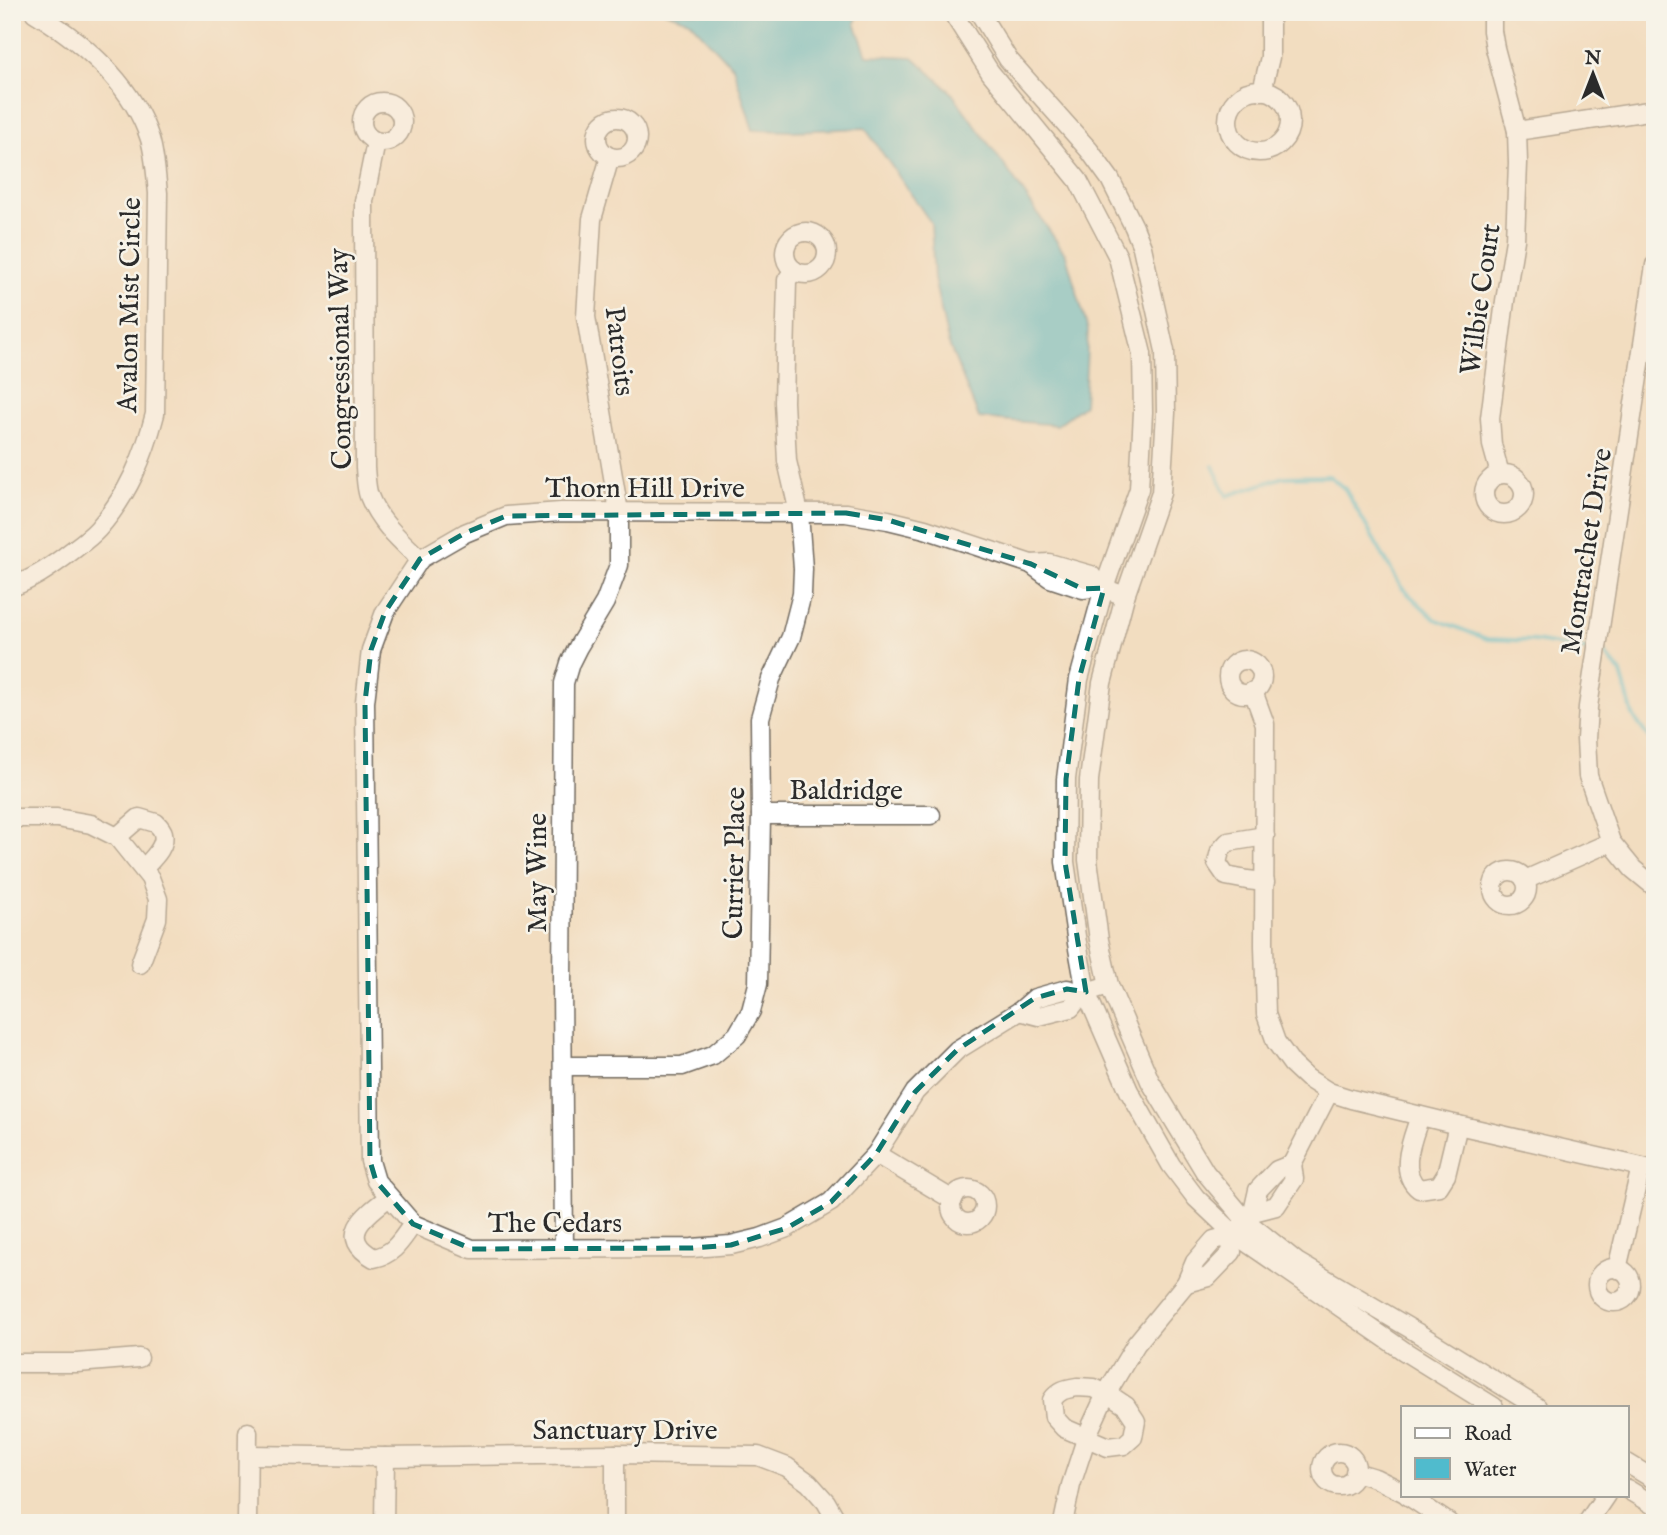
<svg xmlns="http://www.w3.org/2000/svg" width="1667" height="1535" font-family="'IM FELL English',serif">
<rect width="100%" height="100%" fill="#f7f3e8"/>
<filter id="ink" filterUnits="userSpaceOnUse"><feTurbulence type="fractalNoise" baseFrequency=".0143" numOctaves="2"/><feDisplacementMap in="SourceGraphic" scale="14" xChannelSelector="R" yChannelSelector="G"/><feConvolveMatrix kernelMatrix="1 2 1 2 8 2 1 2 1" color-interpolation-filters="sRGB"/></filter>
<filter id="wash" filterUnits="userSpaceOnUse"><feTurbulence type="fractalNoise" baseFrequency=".00686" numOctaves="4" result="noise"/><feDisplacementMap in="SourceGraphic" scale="28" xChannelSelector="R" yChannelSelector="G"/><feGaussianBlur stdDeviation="1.57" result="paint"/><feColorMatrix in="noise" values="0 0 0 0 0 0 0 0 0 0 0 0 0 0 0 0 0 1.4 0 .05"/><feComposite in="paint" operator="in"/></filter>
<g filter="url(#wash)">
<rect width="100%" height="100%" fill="#f2ddc0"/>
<!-- water -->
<polygon fill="#50bbcd" stroke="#3e737c" stroke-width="2" points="665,12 859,12 855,23 867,55 913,57 951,92 1012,176 1066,255 1088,330 1084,405 1057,425 979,418 948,342 934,279 931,223 865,128 792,131 753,130 733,67 689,20"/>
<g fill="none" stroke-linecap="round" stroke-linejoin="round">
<!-- stream -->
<g stroke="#50bbcd" stroke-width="4.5">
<polyline points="1213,466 1227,496 1283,477 1329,476 1345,489 1401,587 1435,619 1487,639 1535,641 1594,651"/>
<polyline points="1602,653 1605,654 1621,673 1633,716 1651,741 1655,742"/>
</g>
</g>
</g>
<g filter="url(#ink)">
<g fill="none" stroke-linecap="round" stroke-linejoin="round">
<defs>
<g id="street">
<polyline points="952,12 990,72 1078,180 1118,257 1142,354 1143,412 1139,489 1104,588 1079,679 1066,779 1065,862 1077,943 1086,992 1129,1091 1171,1165 1196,1198 1233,1233 1404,1351 1494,1407"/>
<polyline points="979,12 1008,59 1089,150 1110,179 1134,227 1142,247 1165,351 1166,413 1161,493 1125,596 1102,683 1089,780 1088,860 1099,940 1109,985 1150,1081 1205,1172 1247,1222 1297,1262 1416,1332 1537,1407"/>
<polyline points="1492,12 1492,31 1495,48 1517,131 1518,163 1515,240 1505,301 1490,418 1492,445 1500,474"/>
<circle cx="1259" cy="121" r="31"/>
<polyline points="1262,91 1270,57 1270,12"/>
<circle cx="382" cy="122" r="20"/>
<circle cx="617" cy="138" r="20"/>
<polyline points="1517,131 1655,110"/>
<path d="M 376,142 L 364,201 L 365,468 C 366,477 366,488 369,496 C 379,522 401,541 420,559"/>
<circle cx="806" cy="253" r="21"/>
<polyline points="1655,265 1588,707 1586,739 1588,776 1611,842 1633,869 1655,887"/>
<circle cx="1504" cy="494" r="20"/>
<polyline points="1031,564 1049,563 1091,575 1100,587"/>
<path d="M 12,587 C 34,578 45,571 64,557 C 75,548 88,540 98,529 C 128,495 144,457 155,414 L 158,193 C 156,175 155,156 150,139 C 132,83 83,42 34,12"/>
<circle cx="1245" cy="677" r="17"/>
<polyline points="1253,691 1265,724 1264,946 1266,1014 1276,1042 1292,1064 1307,1078 1329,1092 1351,1099 1458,1125 1655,1170"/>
<polyline points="761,815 931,815"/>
<polyline points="12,818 57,818 91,824 117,837 150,878 158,899 157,919 140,964"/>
<polyline points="1265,836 1228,842 1220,851 1217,863 1226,876 1247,880 1265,882"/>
<path d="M 117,837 L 139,818 L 156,823 C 159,826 162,829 163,833 C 167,847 151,860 143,869"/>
<circle cx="1510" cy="888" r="17"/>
<polyline points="1525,880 1611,842"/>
<polyline points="1109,985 1083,993 1067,989 1035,998 1020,1011 957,1050 915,1092 876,1154 831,1202 787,1228 760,1238 731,1245 692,1248 472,1249 413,1224 376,1181 370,1161 365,702 371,650 385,612 420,559 465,533 506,516 561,512 846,513 888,520 925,529 1031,564 1050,578 1083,589 1100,587 1125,596"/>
<polyline points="1020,1011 1039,1016 1071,1008 1083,993"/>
<polyline points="563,1066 682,1066 713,1055 737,1035 751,1011 758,984 761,815 760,718 771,679 791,637 802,594 803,569 799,513 787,461 784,402 787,280 794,270"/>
<path d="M 1420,1116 C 1413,1138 1397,1172 1419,1189 L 1439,1186 L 1446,1175 L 1458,1125"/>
<polyline points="876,1154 953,1200"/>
<circle cx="968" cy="1206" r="17"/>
<path d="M 389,1197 C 367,1214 335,1236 374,1258 C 395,1254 401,1240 413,1224"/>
<polyline points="1253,1212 1276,1206 1294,1179 1292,1164"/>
<polyline points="564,1248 562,985 564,683 570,663 578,647 605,602 619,565 619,512 586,317 592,219 610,157"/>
<circle cx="1614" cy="1285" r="17"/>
<polyline points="1617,1269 1641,1167"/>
<polyline points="1186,1283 1208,1277 1232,1252 1230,1236"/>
<polyline points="12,1363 77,1363 139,1358"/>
<path d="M 1077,1387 L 1094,1388 L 1114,1398 L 1126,1406 L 1136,1421 L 1133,1437 L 1124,1445 L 1108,1447 L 1064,1428 L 1054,1417 L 1052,1400 C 1059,1390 1065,1389 1077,1387 Z"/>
<circle cx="1339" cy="1469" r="17"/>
<polyline points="249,1455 385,1457 615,1454 758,1456 787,1467 809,1483 826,1502 838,1523"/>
<polyline points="1627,1463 1655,1480"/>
<polyline points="1355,1472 1375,1478 1403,1492"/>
<polyline points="1627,1489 1655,1506"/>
<polyline points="1407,1495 1449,1523"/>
<polyline points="247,1523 248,1432"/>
<polyline points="384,1523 385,1457"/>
<polyline points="615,1523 615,1454"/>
<polyline points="1063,1523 1071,1485 1088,1433 1106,1394 1136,1344 1186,1283 1195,1262 1214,1240 1230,1236 1247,1222 1253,1212 1258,1190 1277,1170 1292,1164 1329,1092"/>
<polyline points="1587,1523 1606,1495"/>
</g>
</defs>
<!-- street casing -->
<use href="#street" stroke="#71695f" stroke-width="21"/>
<!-- street -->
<use href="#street" stroke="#fff" stroke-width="18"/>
</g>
</g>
<!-- marked area -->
<path d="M0 0H1667V1535H0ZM 846,513 L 888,520 L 1031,564 L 1083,589 L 1104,588 L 1079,679 L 1066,779 L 1065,862 L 1086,992 L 1067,989 L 1035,998 L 957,1050 L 915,1092 L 876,1154 L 831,1202 L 787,1228 L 731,1245 L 692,1248 L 472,1249 L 413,1224 L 376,1181 L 370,1161 L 365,702 L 371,650 L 385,612 L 420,559 L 465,533 L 506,516 Z" fill="#f2ddc0" fill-opacity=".55" fill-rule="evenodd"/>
<path fill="none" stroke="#0f766e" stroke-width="5" stroke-dasharray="14 9" stroke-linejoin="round" d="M 846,513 L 888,520 L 1031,564 L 1083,589 L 1104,588 L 1079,679 L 1066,779 L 1065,862 L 1086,992 L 1067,989 L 1035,998 L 957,1050 L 915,1092 L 876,1154 L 831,1202 L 787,1228 L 731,1245 L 692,1248 L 472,1249 L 413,1224 L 376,1181 L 370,1161 L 365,702 L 371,650 L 385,612 L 420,559 L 465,533 L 506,516 Z"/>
<g text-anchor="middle" stroke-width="5" stroke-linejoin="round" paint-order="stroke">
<!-- street labels -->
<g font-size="28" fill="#2b2b2b" stroke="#f7f3e8">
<text transform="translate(1479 299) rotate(-82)" y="10">Wilbie Court</text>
<text transform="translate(128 305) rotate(-89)" y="10">Avalon Mist Circle</text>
<text transform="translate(621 351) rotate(83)" y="10">Patroits</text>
<text transform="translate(339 359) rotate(-91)" y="10">Congressional Way</text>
<text x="645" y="497">Thorn Hill Drive</text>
<text transform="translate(1585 551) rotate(-81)" y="10">Montrachet Drive</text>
<text x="846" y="799">Baldridge</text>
<text transform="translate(733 863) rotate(-89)" y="10">Currier Place</text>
<text transform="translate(536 873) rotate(-90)" y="10">May Wine</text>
<text x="555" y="1232">The Cedars</text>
<text x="625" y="1439">Sanctuary Drive</text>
</g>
</g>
<!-- margin -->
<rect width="1667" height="1535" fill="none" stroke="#f7f3e8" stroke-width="42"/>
<!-- legend -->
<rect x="1401" y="1406" width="228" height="91" fill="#f7f3e8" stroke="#a5a39c" stroke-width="2"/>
<rect x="1415" y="1428" width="35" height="10" fill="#ffffff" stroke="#a5a39c" stroke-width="2"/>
<text x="1464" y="1440" font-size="21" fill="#2b2b2b">Road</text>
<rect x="1415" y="1458" width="35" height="21" fill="#50bbcd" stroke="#a5a39c" stroke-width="2"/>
<text x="1464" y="1476" font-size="21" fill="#2b2b2b">Water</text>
<!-- north arrow -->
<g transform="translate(1593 74)" stroke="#f7f3e8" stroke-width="5" paint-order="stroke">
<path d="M0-5L12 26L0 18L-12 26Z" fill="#2b2b2b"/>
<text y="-10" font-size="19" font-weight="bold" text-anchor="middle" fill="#2b2b2b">N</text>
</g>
</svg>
